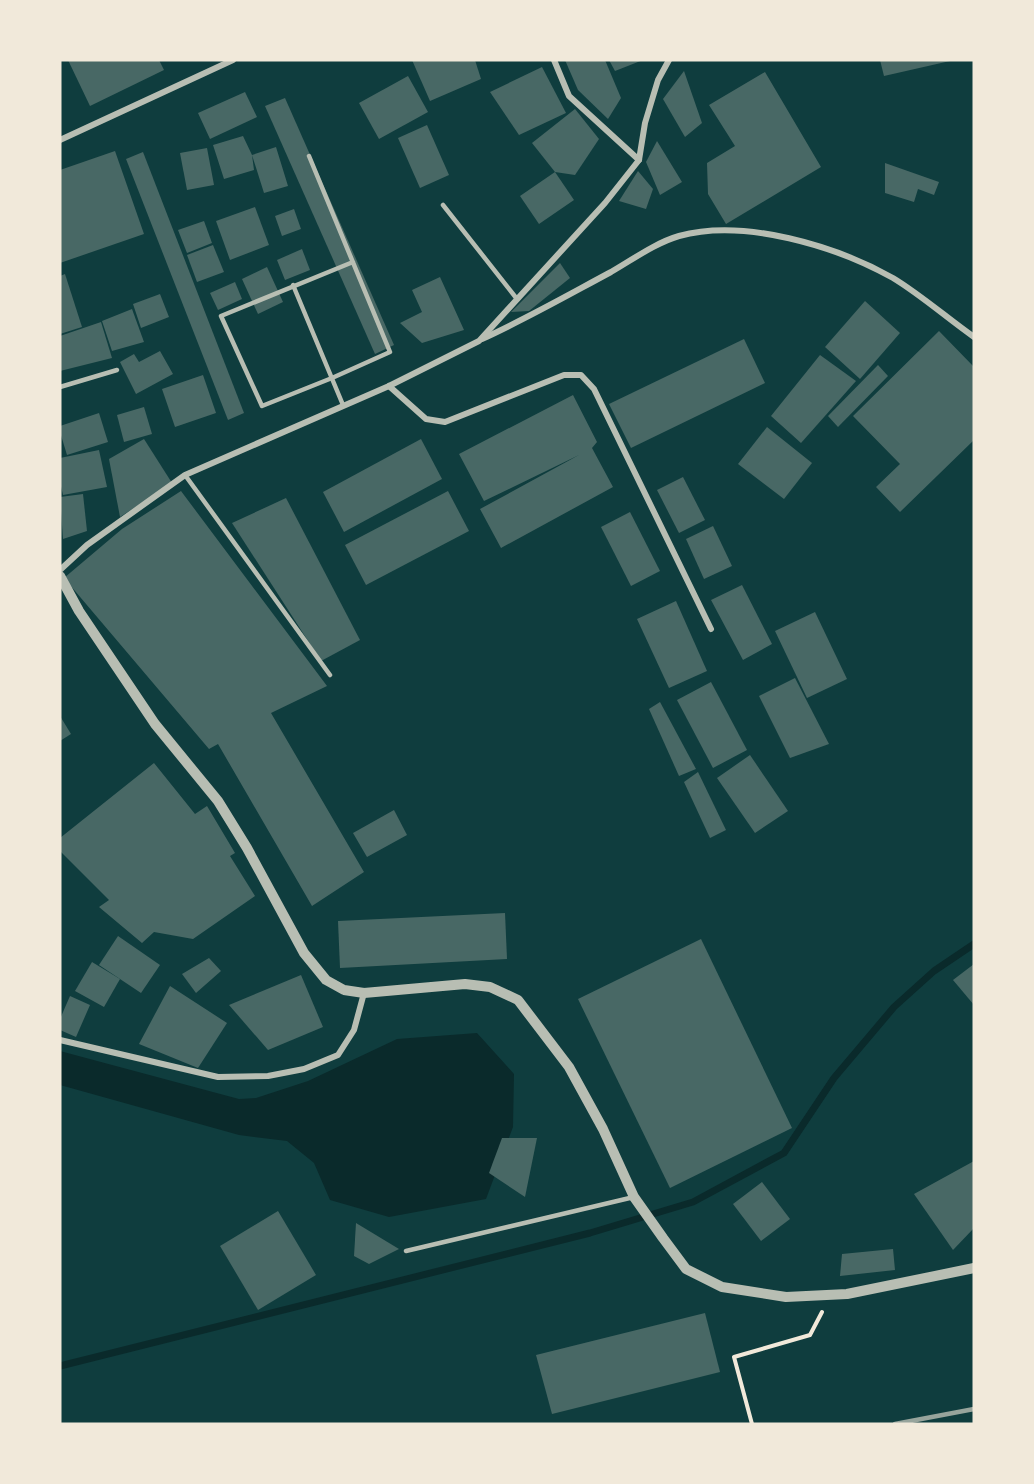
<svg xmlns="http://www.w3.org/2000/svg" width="1034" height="1484" font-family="'Noto Sans',sans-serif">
<rect width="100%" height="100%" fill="#0f3d3e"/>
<!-- water -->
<polygon fill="#0a2a2b" points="477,1033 514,1074 513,1127 486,1199 389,1217 330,1200 314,1163 287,1141 239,1135 60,1085 60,1051 239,1099 256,1098 308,1081 397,1039"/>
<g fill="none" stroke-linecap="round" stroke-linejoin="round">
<!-- stream -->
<polyline stroke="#0a2a2b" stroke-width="7" points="60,1366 590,1233 693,1202 784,1153 834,1078 894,1007 934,971 974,944"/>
</g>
<!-- building -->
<g fill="#486865">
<polygon points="68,60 159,60 164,70 90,106"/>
<polygon points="412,60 475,60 481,79 430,101"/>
<polygon points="565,60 605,60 621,98 608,119 578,90"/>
<polygon points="609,60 643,60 615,71"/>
<polygon points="880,60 949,60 950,61 884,76"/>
<polygon points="542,67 566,113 519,135 490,92"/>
<polygon points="684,71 702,123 685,137 663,99"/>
<polygon points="765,72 821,167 726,224 708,194 707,163 735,146 709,105"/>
<polygon points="408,76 428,112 379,139 359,103"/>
<polygon points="245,92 257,117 210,139 198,113"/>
<polygon points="285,98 394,345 375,354 265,106"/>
<polygon points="575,109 599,139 575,175 555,172 532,143"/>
<polygon points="427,125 449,175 420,188 398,138"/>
<polygon points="243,136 252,155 276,147 288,186 264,193 252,155 254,170 224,179 213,145"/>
<polygon points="657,141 682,182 660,195 646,162"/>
<polygon points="207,148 214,185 187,190 180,153"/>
<polygon points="115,151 144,234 60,263 60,170"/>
<polygon points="143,152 244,413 228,420 126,159"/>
<polygon points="885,163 939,182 934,195 918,189 914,202 885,193"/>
<polygon points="638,171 653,189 646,209 619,201"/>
<polygon points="555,172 574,200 539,224 520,196"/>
<polygon points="255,207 269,245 230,260 216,221"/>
<polygon points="294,209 301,229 282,236 275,216"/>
<polygon points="204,221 212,243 187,253 178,230"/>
<polygon points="213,245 224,272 197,282 187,255"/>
<polygon points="302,249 310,270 285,280 277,260"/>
<polygon points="560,263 570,278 529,311 511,312"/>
<polygon points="267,267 283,302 258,314 242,279"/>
<polygon points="65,274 82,327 60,334 60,276"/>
<polygon points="440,277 464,330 422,343 400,323 422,312 412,290"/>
<polygon points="235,282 242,299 218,310 210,293"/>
<polygon points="160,294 169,317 141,328 133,304"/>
<polygon points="865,301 900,333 860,379 825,347"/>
<polygon points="132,309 144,342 112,351 102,321"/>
<polygon points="101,322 112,358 60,371 60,336"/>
<polygon points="939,331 974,367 974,440 900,512 876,487 900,464 853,416"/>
<polygon points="744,339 765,383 631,448 609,404"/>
<polygon points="160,351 173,374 136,394 120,362 134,354 139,362"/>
<polygon points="820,355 856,381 801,443 771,416"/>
<polygon points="878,365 888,376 838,427 828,416"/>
<polygon points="203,375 216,413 175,427 162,389"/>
<polygon points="573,395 597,442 592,448 613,487 501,548 480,509 579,455 484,501 459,454"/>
<polygon points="144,407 152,434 124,442 117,415"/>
<polygon points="99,413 108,442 67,455 60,432 60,426"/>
<polygon points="767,427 812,463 784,499 738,464"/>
<polygon points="144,439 172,483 120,517 109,459"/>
<polygon points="421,439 442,479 344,532 323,492"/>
<polygon points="99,450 107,487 63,495 60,482 60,458"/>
<polygon points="683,477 705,520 679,533 657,490"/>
<polygon points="181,491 327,686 271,713 364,872 312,906 218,744 209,749 64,578 122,529"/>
<polygon points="448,491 469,531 366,585 345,545"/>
<polygon points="83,494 87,531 63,539 60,497"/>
<polygon points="286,498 360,640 321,661 232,523"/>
<polygon points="630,512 660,571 631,586 601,527"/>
<polygon points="713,526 732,566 704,579 686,539"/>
<polygon points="742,585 772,644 743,660 711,600"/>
<polygon points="676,601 707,671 669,688 637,619"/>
<polygon points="815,612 847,679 807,698 775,631"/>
<polygon points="795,678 829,744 790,758 759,696"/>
<polygon points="711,682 747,750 713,768 677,700"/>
<polygon points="660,702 696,769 679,776 649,709"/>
<polygon points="60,716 71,734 60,741"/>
<polygon points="750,755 788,811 755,833 717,778"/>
<polygon points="154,763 195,814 207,806 235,853 230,856 255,896 193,939 154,932 142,943 99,907 109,900 60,851 60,838"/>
<polygon points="698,772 726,830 710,838 684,782"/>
<polygon points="394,810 407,835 367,857 353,833"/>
<polygon points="505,913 507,959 340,968 338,921"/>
<polygon points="118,936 160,965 141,993 99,965"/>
<polygon points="701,939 792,1128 670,1188 578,999"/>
<polygon points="209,958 221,971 196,993 182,974"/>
<polygon points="92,962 120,979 104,1007 75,991"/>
<polygon points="974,964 974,1005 953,980"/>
<polygon points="301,975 323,1027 268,1050 229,1005"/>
<polygon points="170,986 227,1023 198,1068 139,1044"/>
<polygon points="70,996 90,1005 76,1037 60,1030 60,1019"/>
<polygon points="502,1138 537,1138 525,1197 489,1173"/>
<polygon points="974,1161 974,1228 953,1250 914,1194"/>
<polygon points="762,1182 790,1219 761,1241 733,1204"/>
<polygon points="278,1211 316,1275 258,1310 220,1246"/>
<polygon points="356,1223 399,1249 369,1264 354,1256"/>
<polygon points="893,1249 895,1270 840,1276 842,1254"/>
<polygon points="705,1313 720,1372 552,1414 536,1355"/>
</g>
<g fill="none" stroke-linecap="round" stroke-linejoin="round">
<!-- path -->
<polyline stroke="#f1e9da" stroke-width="4" points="752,1424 734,1357 810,1335 822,1312"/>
<!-- service -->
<g stroke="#b8beb3" stroke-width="4.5">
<polyline points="309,156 390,352 332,378 262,406 221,316 353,262"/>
<polyline points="443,205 517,299"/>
<polyline points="293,285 343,405"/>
<polyline points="60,387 117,370"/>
<polyline points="185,475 330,675"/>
<polyline points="406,1251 634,1197"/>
</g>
<!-- minor -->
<g stroke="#b8beb3" stroke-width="6">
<polyline points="554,60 569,96 639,160"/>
<polyline points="60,140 233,60"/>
<path d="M 482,339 C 526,319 568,295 611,272 C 632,260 655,243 679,236 C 744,218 836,246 893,278 C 921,295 947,318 974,337"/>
<polyline points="389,386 426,419 445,422 564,375 581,375 594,389 711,629"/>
<polyline points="60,570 87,545 185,475 389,386 479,341 605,203 639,160 645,123 658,80 669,60"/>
<polyline points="60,1040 218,1077 268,1076 304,1069 338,1055 354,1030 364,993"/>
</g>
<!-- tertiary -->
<polyline stroke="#b8beb3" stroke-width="10" points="60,576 79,611 155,724 218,801 247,848 304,953 326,980 344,990 364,993 465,984 490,987 518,1000 569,1067 603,1129 634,1197 663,1238 686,1269 722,1287 786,1297 847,1294 974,1268"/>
<!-- rail -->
<polyline stroke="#97a49c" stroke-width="4.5" points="895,1424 974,1409"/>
</g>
<!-- border -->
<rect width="1034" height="1484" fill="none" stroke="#f1e9da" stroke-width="123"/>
</svg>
